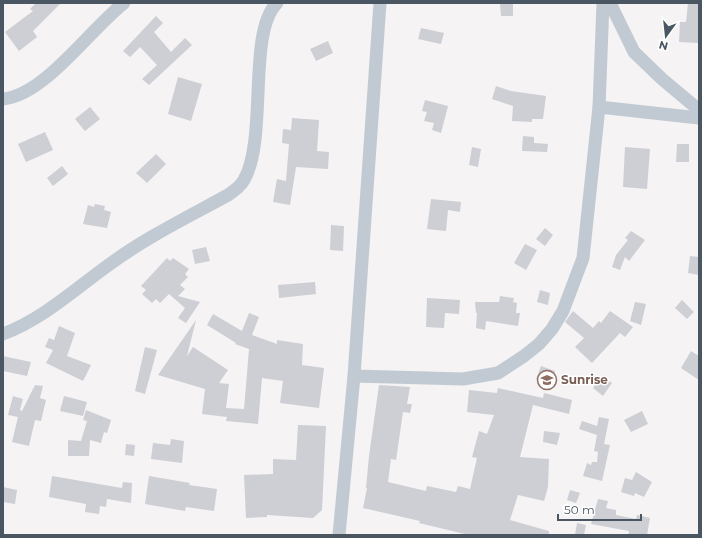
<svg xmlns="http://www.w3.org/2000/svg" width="702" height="538" font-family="Montserrat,sans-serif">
<rect width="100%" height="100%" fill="#f5f3f3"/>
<!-- building -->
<g fill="#cdcfd5">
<polygon points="36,3 61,3 33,31 37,37 19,51 5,32 33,11 30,9"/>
<polygon points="500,3 513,3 513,16 501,16"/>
<polygon points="688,3 699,3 698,43 679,42 680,22 686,22"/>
<polygon points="156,16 163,23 154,32 171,52 185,38 192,45 149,85 142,79 157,65 140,47 130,57 123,51"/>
<polygon points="421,28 444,33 441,44 418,39"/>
<polygon points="328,41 333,53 316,61 310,49"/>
<polygon points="178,77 202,84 191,121 168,114"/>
<polygon points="496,86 511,91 546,96 543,119 532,119 532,122 512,121 513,106 492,99"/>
<polygon points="425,100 448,106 441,133 432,130 434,123 424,121 427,112 422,111"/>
<polygon points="90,107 100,119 85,131 75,119"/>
<polygon points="292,118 319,120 317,151 329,152 328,169 296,167 290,205 273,202 277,179 286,181 289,144 282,143 283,129 291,130"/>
<polygon points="45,132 53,150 26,162 18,144"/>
<polygon points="523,136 534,137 534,143 548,144 547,152 522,151"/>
<polygon points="677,144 689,144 689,162 676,162"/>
<polygon points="472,147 481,149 478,167 469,165"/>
<polygon points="625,147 650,149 647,189 623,187"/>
<polygon points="156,154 166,164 147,183 136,173"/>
<polygon points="62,166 68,174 53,186 47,178"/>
<polygon points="431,199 461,202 460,212 448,210 446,231 427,229"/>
<polygon points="95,204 105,206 104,210 111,212 107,228 83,224 88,205 94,207"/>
<polygon points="331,225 344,226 343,251 330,250"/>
<polygon points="545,228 553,235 545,246 536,239"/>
<polygon points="631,231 645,240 629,261 625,257 620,270 612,267 616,255 628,240 625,238"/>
<polygon points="525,244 537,250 526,270 514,263"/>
<polygon points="206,247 210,261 195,264 192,250"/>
<polygon points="690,256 699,257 699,275 688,273"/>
<polygon points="167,258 170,261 173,258 189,269 185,274 188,277 180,285 185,289 178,296 200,302 186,323 178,318 185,308 169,294 160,303 156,299 152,303 142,294 146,290 141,286"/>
<polygon points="315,282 316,294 279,298 278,285"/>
<polygon points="540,290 550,293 548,305 537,302"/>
<polygon points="500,296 514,298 513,302 517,303 516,313 520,313 518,326 486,321 485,330 476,328 477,313 476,313 475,302 499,302"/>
<polygon points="427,298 460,300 459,314 445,313 444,328 426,327"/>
<polygon points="682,300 694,312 687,319 675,308"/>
<polygon points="635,302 646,304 641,325 630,321"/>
<polygon points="573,311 593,328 599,321 601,323 610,311 633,327 625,337 620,333 592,363 575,347 584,338 565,322"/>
<polygon points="249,313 259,317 252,335 277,344 277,340 303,344 302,365 324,368 319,408 280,403 283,381 262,378 258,424 226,421 227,417 202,414 205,389 158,375 196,320 187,356 193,347 228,370 219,383 229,384 226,408 244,409 249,349 235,344 236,343 207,325 213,314 242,331"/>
<polygon points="59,326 75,333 67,356 91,365 83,381 46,363 53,350 45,347 49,338 54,340"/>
<polygon points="145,347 157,350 145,394 135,391"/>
<polygon points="691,351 699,356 699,380 681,368"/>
<polygon points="3,356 31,362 27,376 3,371"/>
<polygon points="541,366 555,371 551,384 536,379"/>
<polygon points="601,376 612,383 603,396 593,388"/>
<polygon points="35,385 43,386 40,398 46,400 41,421 35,420 29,446 12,442 18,417 8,415 13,396 23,399 20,410 22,411"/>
<polygon points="379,385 410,387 407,404 412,404 410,413 403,412 396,460 391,459 388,482 426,491 427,486 456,492 458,486 470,489 477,458 472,457 479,431 487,434 494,415 467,412 469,390 497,393 498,388 543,398 544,393 572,400 569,414 533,405 520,457 549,459 548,487 544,501 518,495 510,520 549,531 549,535 469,535 419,523 420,521 363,508 367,488 366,488 369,456"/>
<polygon points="64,396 87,402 83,416 60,411"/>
<polygon points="86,410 111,420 107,433 104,432 101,443 90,440 89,456 68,456 68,440 81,441 87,421 83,420"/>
<polygon points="642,411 648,424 631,432 624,420"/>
<polygon points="599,417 609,419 604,444 610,445 602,481 583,476 587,463 591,465 592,462 597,462 598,452 594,451 597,435 579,429 582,421 597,426"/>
<polygon points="298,425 326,426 322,510 313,518 267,515 267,517 246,518 244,475 273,474 273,459 296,460"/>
<polygon points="544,431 560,433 557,445 543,442"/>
<polygon points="171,439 184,441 182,463 151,459 153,443 170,445"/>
<polygon points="126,444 135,445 134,456 125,455"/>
<polygon points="636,472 652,482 644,497 635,493 634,496 621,492 625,478 632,480"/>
<polygon points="52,476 122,488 123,482 132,483 131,503 107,499 106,507 100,506 99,514 85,512 86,504 49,497"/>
<polygon points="149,476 190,483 189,485 217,489 214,511 186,507 185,511 145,504"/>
<polygon points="3,487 17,490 15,504 3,502"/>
<polygon points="570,490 580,493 576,503 567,500"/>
<polygon points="598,499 608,501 606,508 616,510 616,515 636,519 637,515 650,518 647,535 628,535 629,531 591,524"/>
<polygon points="577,523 586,525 584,535 575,535"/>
</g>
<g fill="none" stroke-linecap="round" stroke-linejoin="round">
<!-- street -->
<g stroke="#c1cad2" stroke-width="13">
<polyline points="610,3 634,52 662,79 699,110"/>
<path d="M 3,99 C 45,95 90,29 124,3"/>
<polyline points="599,107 699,118"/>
<path d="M 3,334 C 43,319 75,289 110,264 C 147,237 188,217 228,195 C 234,191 240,187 244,180 C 268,138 247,32 277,3"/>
<polyline points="354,376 463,379 498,373 524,356 539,344 552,329 563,311 583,258 599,107 603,3"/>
<polyline points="339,535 354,376 380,3"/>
</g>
</g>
<!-- icons -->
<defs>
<symbol id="school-ring" viewBox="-11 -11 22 22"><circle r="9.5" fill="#fff" stroke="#8d6e63" stroke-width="1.5"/><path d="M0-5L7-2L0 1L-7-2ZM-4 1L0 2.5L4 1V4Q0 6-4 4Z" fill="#8d6e63"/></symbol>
</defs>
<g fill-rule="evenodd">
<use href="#school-ring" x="536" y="369" width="22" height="22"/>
</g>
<g text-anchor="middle" stroke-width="3" stroke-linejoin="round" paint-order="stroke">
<!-- education labels -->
<g font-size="12" font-weight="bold" fill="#785e54" stroke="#fff" text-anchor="start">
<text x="561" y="384">Sunrise</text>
</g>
</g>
<!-- border -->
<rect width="702" height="538" fill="none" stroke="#4a5661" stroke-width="8"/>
<!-- north arrow -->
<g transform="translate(666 36) rotate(195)" stroke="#ffffff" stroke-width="3" paint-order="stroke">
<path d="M0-3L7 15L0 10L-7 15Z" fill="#4a5661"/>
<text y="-6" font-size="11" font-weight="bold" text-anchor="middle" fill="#4a5661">N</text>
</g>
<!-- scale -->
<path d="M558 514v6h83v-6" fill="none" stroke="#4a5661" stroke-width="2"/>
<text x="564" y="514" font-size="12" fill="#4a5661" stroke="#ffffff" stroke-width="3" paint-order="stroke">50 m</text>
</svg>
